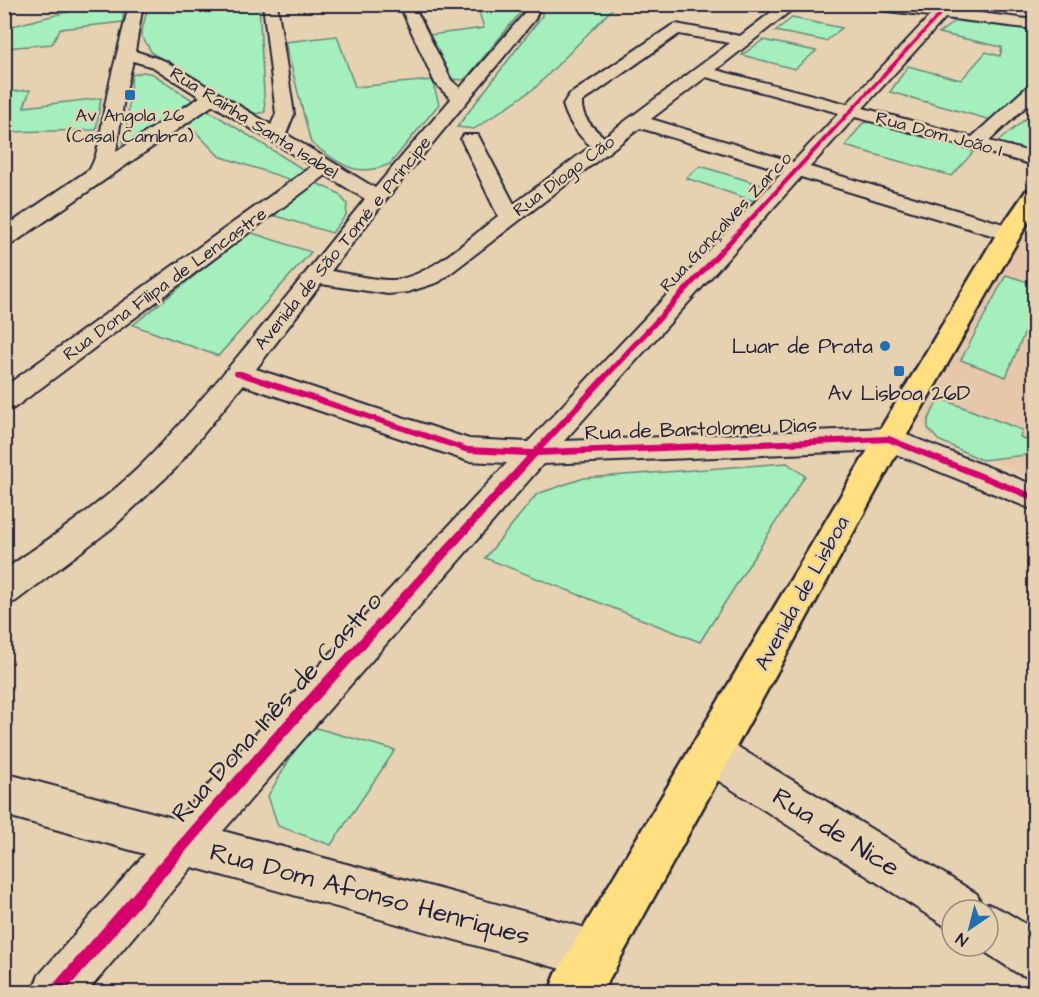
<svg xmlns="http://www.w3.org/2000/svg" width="1039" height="997" font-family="'Architects Daughter',sans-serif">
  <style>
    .built { fill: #e6c7aa }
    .green { fill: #a5efbd; stroke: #64887c; stroke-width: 1.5 }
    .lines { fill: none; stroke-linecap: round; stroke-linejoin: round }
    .minor-casing { stroke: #22223b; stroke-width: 4 }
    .major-casing { stroke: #22223b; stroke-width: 5 }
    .minor { fill: #e6d2b0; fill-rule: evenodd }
    .major { fill: #ffdf80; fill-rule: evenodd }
    .cycleway-casing { stroke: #e6d2b0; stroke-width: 4 }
    .cycleway { fill: #d6006c; fill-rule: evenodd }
    .poi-dot { fill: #1f6fb2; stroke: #e6d2b0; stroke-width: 2 }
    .labels { text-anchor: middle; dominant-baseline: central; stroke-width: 5; stroke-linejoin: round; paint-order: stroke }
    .far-poi-label { font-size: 18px; fill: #22223b; stroke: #e6d2b0 }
    .far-street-label { font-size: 18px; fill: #22223b; stroke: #e6d2b0 }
    .poi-label { font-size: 21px; fill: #22223b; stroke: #e6d2b0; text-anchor: end }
    .street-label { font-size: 21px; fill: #22223b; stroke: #e6d2b0 }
    .near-street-label { font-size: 26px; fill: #22223b; stroke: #e6d2b0 }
  </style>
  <rect width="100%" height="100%" fill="#e6d2b0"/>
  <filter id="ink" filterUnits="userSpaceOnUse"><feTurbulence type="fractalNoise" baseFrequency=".0167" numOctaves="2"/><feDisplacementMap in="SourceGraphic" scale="12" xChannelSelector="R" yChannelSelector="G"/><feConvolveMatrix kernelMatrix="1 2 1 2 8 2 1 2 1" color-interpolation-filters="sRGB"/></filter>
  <g filter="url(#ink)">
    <path class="built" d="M 1034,218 L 1034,478 L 930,435 L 921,421 L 1001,269 Z"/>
    <path class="green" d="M 48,4 L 123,5 L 123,22 L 60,29 L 52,44 L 5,48 L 5,28 L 67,12 L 44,6 Z
      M 148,5 L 259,5 L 265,112 L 255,114 L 152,53 L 141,35 Z
      M 542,5 L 616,5 L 535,88 L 474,129 L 457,127 L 542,16 Z
      M 525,7 L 468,76 L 463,80 L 452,79 L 429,35 L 484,28 L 479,12 Z
      M 792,18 L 842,28 L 826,41 L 775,31 Z
      M 959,18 L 1034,28 L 1034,80 L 991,120 L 890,92 L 908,66 L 961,80 L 986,52 L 1000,56 L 1002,47 L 939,33 Z
      M 337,36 L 355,87 L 432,80 L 439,104 L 390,164 C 354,179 340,163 311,143 L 285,42 Z
      M 763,40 L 816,51 L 795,69 L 742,55 Z
      M 143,72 L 153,74 L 197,103 L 121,151 L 127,123 L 132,75 Z
      M 30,90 L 24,107 L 101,98 L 96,130 L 5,132 L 5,92 Z
      M 206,109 L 306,171 L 291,180 L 219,156 L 187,123 Z
      M 1028,117 L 1034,119 L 1034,151 L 1032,154 L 996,143 Z
      M 872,122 L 974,151 L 952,176 L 845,146 L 863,123 Z
      M 700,166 L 765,186 L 754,201 L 686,178 Z
      M 314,182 L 338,193 L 347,204 L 346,215 L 332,233 L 269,214 Z
      M 249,232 L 311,252 L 218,356 L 133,325 Z
      M 1006,275 L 1034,284 L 1034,310 L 1006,377 L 961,360 Z
      M 939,398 L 1022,430 L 1020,437 L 1034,443 L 1034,454 L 982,460 L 938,440 L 928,428 L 928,421 Z
      M 787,463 L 805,476 L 700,642 L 485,558 L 537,494 L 584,478 Z
      M 309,726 L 395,750 L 331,845 L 278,826 L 268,796 Z"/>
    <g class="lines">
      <defs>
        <path id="minor" d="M 129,4 L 143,4 L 135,51 L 165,61 L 271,125 L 276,114 L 263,4 L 277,4 L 294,114 L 286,134 L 375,188 L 451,99 L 435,83 L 399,4 L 413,4 L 451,80 L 460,88 L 523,15 L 527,4 L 541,4 L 535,19 L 384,202 L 331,271 C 350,274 369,279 387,280 C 425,282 469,238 498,216 L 461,139 L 464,135 L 478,135 L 514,204 L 591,146 C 578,135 567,121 563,104 L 569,95 L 671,26 L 676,24 L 740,36 L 782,4 L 799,4 L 716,70 L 847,104 L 930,16 L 862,8 L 855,4 L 942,8 L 1034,20 L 1034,29 L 945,18 L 863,108 L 972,137 L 1028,86 L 1034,85 L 1034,99 L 989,141 L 1034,153 L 1034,165 L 855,117 L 810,167 L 1017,228 L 1020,233 L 1017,238 L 1009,240 L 1001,238 L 801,177 L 564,441 L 889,428 L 1034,485 L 1034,510 L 886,450 L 543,464 L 223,831 L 597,931 L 614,938 L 621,955 L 614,972 L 597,979 L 192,867 L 87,992 L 32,992 L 39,975 L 145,854 L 4,815 L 4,773 L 177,819 L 507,463 L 468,461 L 243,385 L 175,469 L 111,529 L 16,601 L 4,605 L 4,570 C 56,534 111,498 154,452 C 229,372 296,284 365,199 L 326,175 L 14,408 L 4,411 L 4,387 L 312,166 L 213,105 L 12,244 L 4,246 L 4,228 L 90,169 C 101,149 101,123 106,101 C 112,69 122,37 129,4 ZM 679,34 L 730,43 L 604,137 C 593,128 581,117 582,102 ZM 133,61 L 153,67 L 200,97 L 116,152 L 124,98 ZM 706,77 L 839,113 L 793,162 L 651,119 ZM 640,128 L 784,171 L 528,442 L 469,439 L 256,369 L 321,284 L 388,294 L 408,292 L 439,282 Z
          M 711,733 L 725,739 L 977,894 L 982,906 L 988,904 L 1004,911 L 1034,929 L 1034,979 L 1017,973 L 976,946 L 988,946 L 988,910 L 952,910 L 952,929 L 945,926 L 697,767 L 691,753 L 697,739 Z"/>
        <path id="major" d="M 1034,189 L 1034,212 L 904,440 L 602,992 L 549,992 L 556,974 L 997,233 L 1026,191 Z"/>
      </defs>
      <use href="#minor" class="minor-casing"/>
      <use href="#major" class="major-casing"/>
      <use href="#minor" class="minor"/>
      <use href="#major" class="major"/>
      <defs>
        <path id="cycleway" d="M 941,11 L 944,12 L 543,449 L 889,436 L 1034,494 L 1034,501 L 888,442 L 537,456 L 276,747 L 65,992 L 49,992 L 51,987 L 268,739 L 527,456 L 468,453 L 235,375 L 234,373 L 235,371 L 241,371 L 468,447 L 533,450 Z"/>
      </defs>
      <use href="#cycleway" class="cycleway-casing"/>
      <use href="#cycleway" class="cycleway"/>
    </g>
  </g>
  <g class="poi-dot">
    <rect x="124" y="89" width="12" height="12" rx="3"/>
    <circle cx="885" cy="346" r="6"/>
    <rect x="893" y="365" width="12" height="12" rx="3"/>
  </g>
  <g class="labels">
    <g class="far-poi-label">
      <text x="130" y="115">Av Angola 26<tspan x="130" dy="21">(Casal Cambra)</tspan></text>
    </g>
    <g class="far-street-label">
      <text transform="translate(254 123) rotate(32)">Rua Rainha Santa Isabel</text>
      <text transform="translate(939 134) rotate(15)">Rua Dom João I</text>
      <text transform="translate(564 176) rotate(-37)">Rua Diogo Cão</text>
      <text transform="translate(726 222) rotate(-47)">Rua Gonçalves Zarco</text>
      <text transform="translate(343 243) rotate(-51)">Avenida de São Tomé e Príncipe</text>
      <text transform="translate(165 284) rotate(-36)">Rua Dona Filipa de Lencastre</text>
    </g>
    <g class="poi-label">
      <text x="873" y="346">Luar de Prata</text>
      <text x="899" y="393" text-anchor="middle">Av Lisboa 26D</text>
    </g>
    <g class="street-label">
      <text transform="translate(701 429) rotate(-2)">Rua de Bartolomeu Dias</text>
      <text transform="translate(802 593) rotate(-61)">Avenida de Lisboa</text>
    </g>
    <g class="near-street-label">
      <text transform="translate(277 707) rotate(-48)">Rua Dona Inês de Castro</text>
      <text transform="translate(836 832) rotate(32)">Rua de Nice</text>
      <text transform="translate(370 894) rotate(15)">Rua Dom Afonso Henriques</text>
    </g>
  </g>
  <rect width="1039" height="997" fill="none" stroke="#e6d2b0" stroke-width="24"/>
  <rect x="12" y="12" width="1015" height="973" fill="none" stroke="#22223b" stroke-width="2" filter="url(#ink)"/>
  <g transform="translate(970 928) rotate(215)"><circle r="28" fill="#e6d2b0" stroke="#988c81" stroke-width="1.5"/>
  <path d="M0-4.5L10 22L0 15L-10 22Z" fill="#1f6fb2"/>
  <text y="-9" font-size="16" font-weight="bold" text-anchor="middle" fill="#22223b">N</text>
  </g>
</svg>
